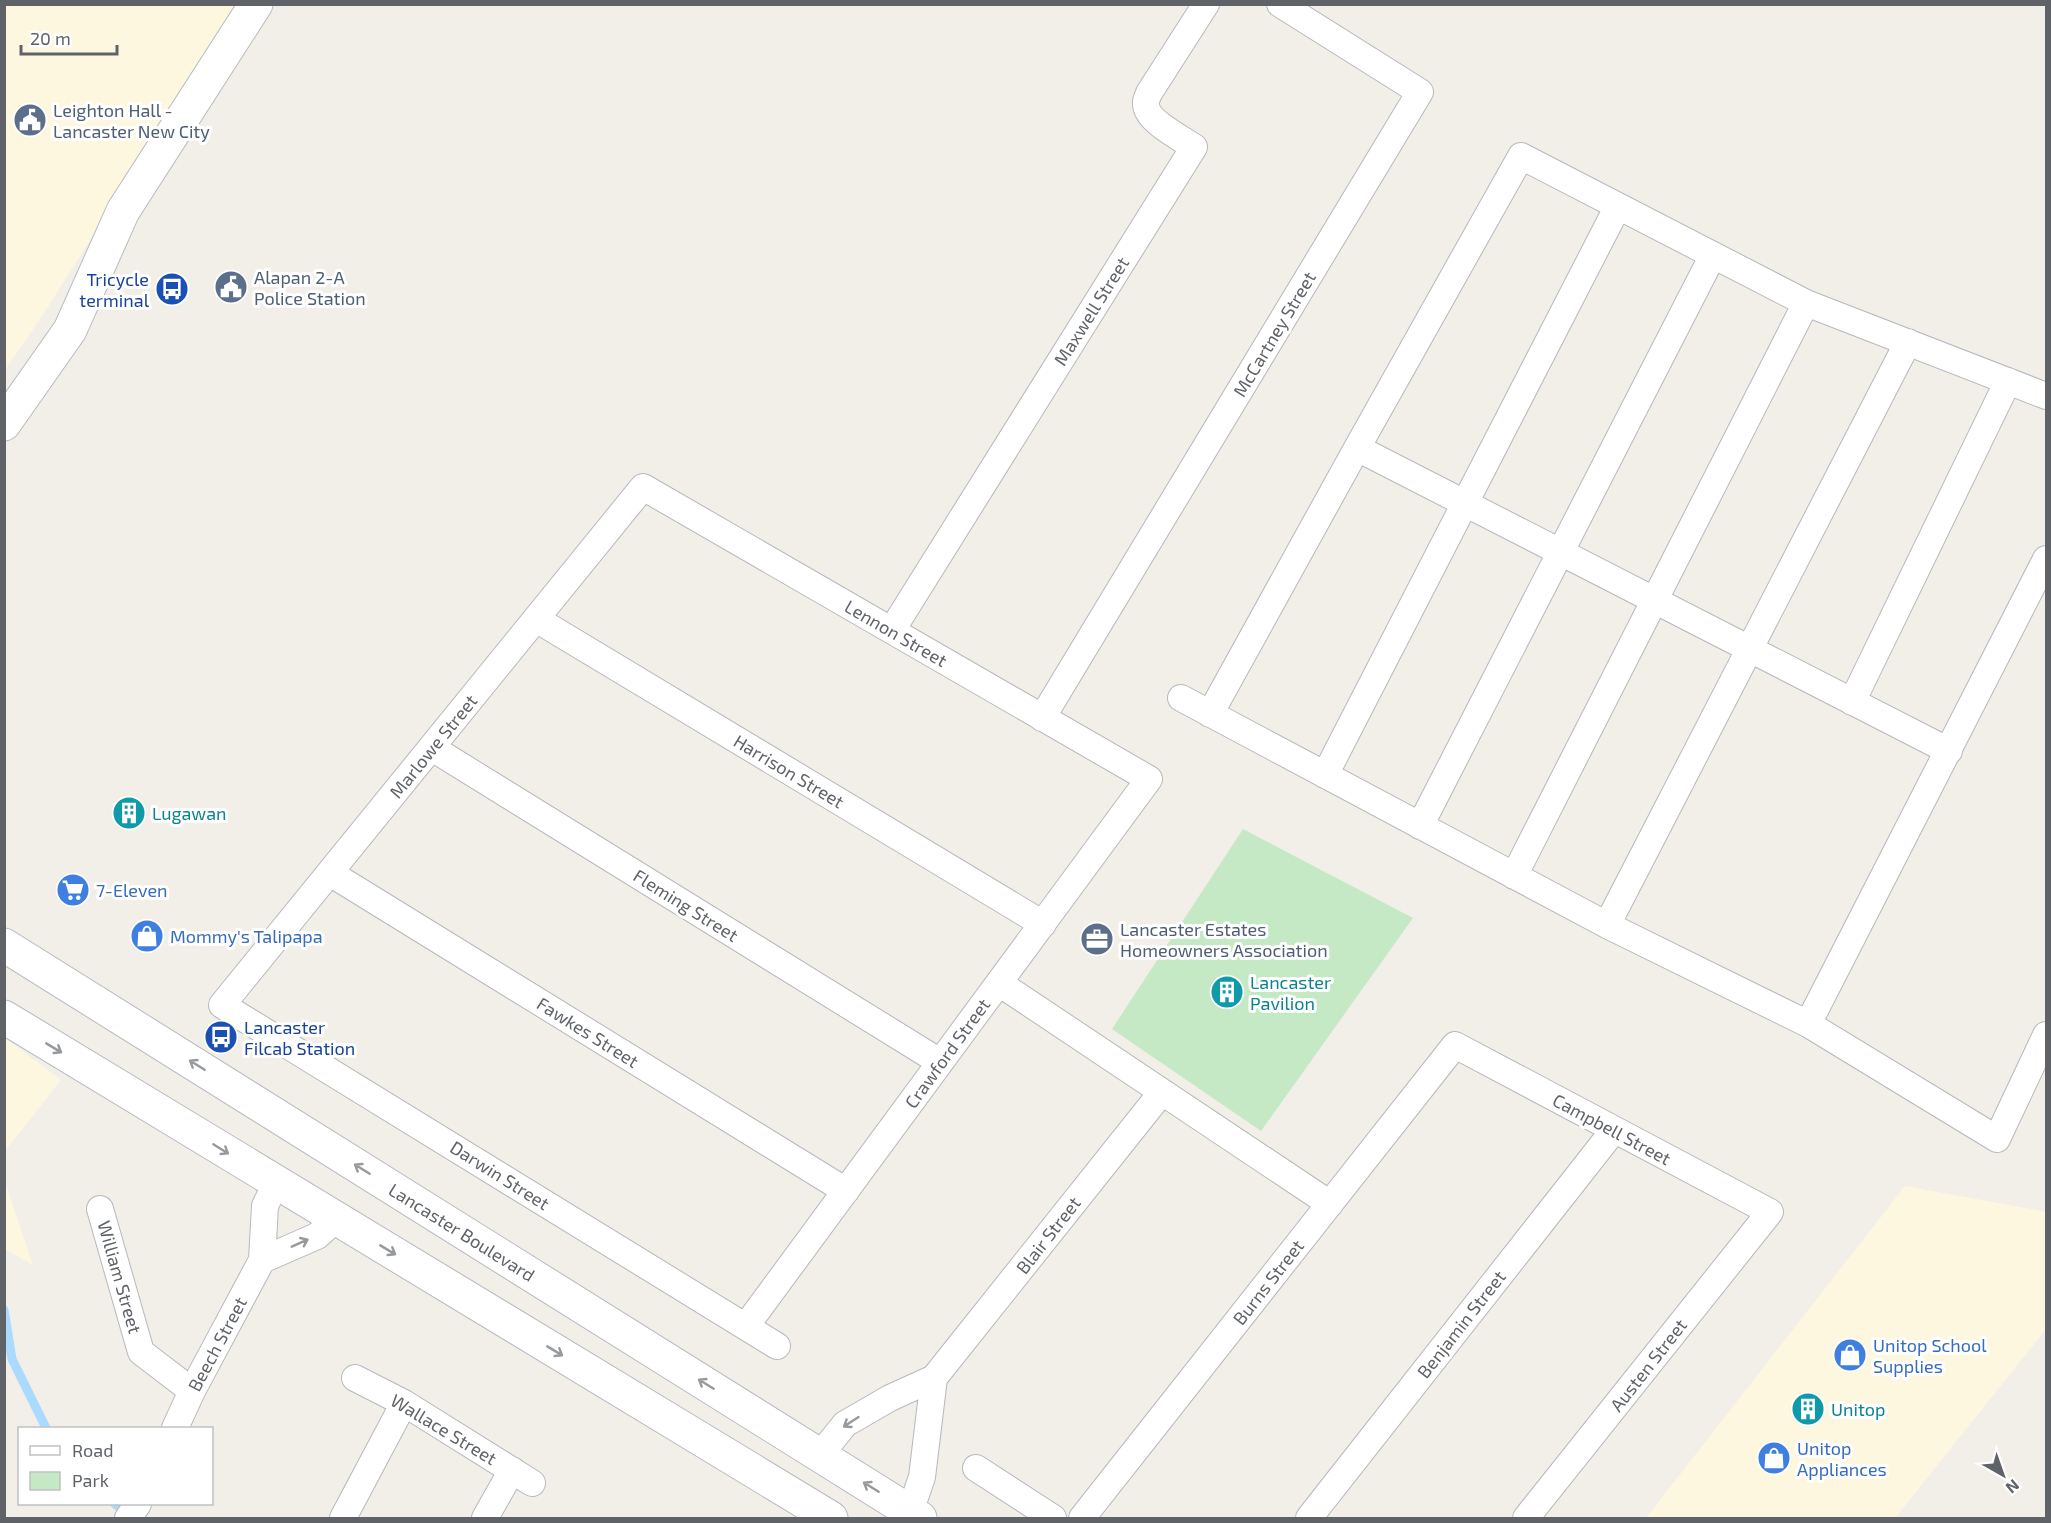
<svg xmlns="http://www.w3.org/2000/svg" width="2051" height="1523" font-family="'Exo 2',sans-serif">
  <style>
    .commercial { fill: #fef7e0 }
    .green { fill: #c5e8c5 }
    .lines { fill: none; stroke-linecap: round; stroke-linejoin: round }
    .stream { stroke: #aadaff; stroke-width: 9 }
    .street-casing { stroke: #b5b8bc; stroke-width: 28 }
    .secondary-casing { stroke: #b6babf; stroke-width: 35 }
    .street { stroke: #fff; stroke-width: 26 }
    .secondary { stroke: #fff; stroke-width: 33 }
    .oneway { stroke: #979a9d }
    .labels { text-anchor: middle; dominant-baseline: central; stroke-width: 6; stroke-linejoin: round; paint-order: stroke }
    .service-label { font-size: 18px; fill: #4e5e75; stroke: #fff; text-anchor: start }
    .transit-label { font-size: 18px; fill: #164399; stroke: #fff; text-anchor: end }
    .street-label { font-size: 18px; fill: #5f6368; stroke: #fff }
    .culture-label { font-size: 18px; fill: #0d838f; stroke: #fff; text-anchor: start }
    .shop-label { font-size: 18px; fill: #366cbe; stroke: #fff; text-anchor: start }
  </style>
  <rect width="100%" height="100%" fill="#f1efe8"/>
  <path class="commercial" d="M 5,5 L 239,5 L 44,313 L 5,370 Z
    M 5,1038 L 61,1080 L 5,1151 Z
    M 5,1182 L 33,1265 L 5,1249 Z
    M 1905,1186 L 2046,1212 L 2046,1329 L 1895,1518 L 1646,1518 Z"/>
  <path class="green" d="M 1243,829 L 1413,918 L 1261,1131 L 1112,1029 Z"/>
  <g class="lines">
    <path class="stream" d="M 4,1310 L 12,1359 L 46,1428
      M 115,1504 L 130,1515"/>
    <defs>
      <path id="street" d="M 1357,448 L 1949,751
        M 536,619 L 1043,924
        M 892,630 L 1194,147 C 1181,138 1144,120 1146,102 C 1146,99 1148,96 1149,93 L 1206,4
        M 1181,698 L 1607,925 L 1808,1024 L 2046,559
        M 1852,702 L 2008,381
        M 1210,714 L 1357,448 L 1521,156 L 1806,303 L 2046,396
        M 1042,718 L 1420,92 L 1280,4
        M 432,748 L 940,1062
        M 1325,775 L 1618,206
        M 1420,826 L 1713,255
        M 330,873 L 846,1191
        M 1514,876 L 1806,303
        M 1607,925 L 1908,342
        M 999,983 L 1330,1204
        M 1808,1024 L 1997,1139 L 2046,1035
        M 276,1183 L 265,1206 L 262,1260 L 317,1236 L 336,1219
        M 100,1209 L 141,1352 L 192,1391
        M 746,1326 L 1149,779 L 643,487 L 222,1005 L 777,1346
        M 355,1378 L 404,1403 L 532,1483
        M 175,1428 L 192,1391 L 262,1260
        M 820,1455 L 845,1424 L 890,1398 L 934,1378 L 1162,1092
        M 976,1468 L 1053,1518
        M 910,1512 L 922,1477 L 934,1378
        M 128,1518 L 138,1504
        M 343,1518 L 404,1403
        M 485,1518 L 512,1470
        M 1082,1518 L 1455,1045 L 1770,1212 L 1526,1518
        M 1309,1518 L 1614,1130"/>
      <path id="secondary" d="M 4,424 L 70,330 L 123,211 L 256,4
        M 4,945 L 920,1518
        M 4,1017 L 831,1518"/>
    </defs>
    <use href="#street" class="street-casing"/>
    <use href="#secondary" class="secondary-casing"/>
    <use href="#street" class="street"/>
    <use href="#secondary" class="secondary"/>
  </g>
  <defs><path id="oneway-shaft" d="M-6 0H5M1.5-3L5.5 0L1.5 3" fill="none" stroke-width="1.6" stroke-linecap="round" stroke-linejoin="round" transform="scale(1.5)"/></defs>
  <g class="oneway">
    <use href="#oneway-shaft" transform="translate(54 1048) rotate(31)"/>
    <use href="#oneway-shaft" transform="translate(197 1065) rotate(-148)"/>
    <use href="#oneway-shaft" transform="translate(221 1149) rotate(32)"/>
    <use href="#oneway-shaft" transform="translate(362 1169) rotate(-148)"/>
    <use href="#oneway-shaft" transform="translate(300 1243) rotate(-24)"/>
    <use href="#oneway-shaft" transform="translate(388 1250) rotate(31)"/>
    <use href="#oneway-shaft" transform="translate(555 1351) rotate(31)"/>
    <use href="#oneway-shaft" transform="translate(706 1384) rotate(-148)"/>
    <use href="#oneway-shaft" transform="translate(851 1422) rotate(147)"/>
    <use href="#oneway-shaft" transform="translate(871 1487) rotate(-148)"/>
  </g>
  <defs>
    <symbol id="civic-disc" viewBox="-11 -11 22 22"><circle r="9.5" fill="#5c6f8a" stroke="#fff"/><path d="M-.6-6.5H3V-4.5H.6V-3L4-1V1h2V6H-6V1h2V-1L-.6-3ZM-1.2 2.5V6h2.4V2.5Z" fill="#fff"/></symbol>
    <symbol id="bus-disc" viewBox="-11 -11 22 22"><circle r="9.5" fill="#1a4fb4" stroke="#fff"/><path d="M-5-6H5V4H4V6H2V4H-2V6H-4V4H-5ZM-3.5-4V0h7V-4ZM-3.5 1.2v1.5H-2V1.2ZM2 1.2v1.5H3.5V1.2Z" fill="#fff"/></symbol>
    <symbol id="building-disc" viewBox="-11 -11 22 22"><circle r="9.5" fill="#0f9aa8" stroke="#fff"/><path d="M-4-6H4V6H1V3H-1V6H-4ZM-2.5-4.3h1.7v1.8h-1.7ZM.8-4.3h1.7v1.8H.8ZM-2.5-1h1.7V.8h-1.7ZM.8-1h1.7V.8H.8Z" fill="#fff"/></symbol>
    <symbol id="supermarket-disc" viewBox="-11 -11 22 22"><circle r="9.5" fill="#3f7fe0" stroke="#fff"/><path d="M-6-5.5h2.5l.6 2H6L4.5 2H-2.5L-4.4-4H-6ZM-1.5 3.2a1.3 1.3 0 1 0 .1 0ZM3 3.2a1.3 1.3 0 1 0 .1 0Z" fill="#fff"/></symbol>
    <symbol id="shop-disc" viewBox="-11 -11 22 22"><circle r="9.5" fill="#3f7fe0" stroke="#fff"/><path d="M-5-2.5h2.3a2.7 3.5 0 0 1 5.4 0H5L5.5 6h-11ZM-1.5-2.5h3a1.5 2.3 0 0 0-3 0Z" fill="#fff"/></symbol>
    <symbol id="office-disc" viewBox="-11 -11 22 22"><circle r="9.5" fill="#5c6f8a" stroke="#fff"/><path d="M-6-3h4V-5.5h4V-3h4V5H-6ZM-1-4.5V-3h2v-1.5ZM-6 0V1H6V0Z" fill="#fff"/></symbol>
  </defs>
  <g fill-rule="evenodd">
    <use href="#civic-disc" x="11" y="101" width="38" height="38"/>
    <use href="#civic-disc" x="212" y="268" width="38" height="38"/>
    <use href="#bus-disc" x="153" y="270" width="38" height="38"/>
    <use href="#building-disc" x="110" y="794" width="38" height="38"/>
    <use href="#supermarket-disc" x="54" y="871" width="38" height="38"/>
    <use href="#shop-disc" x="128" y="917" width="38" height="38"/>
    <use href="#office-disc" x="1078" y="920" width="38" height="38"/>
    <use href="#building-disc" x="1208" y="973" width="38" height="38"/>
    <use href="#bus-disc" x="202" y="1018" width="38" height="38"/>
    <use href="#shop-disc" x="1831" y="1336" width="38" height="38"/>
    <use href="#building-disc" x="1789" y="1390" width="38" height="38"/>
    <use href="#shop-disc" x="1755" y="1439" width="38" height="38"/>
  </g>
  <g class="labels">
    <g class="service-label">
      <text x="53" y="110">Leighton Hall -<tspan x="53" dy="21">Lancaster New City</tspan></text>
      <text x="254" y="277">Alapan 2-A<tspan x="254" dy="21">Police Station</tspan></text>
      <text x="1120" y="929">Lancaster Estates<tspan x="1120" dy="21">Homeowners Association</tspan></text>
    </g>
    <g class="transit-label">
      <text x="149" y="279">Tricycle<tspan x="149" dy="21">terminal</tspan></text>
      <text x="244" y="1027" text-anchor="start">Lancaster<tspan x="244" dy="21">Filcab Station</tspan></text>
    </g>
    <g class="street-label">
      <text transform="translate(1091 311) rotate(-58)">Maxwell Street</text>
      <text transform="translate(1274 334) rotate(-59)">McCartney Street</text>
      <text transform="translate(896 633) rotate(30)">Lennon Street</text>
      <text transform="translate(433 746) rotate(-51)">Marlowe Street</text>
      <text transform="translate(789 771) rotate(31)">Harrison Street</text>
      <text transform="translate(686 905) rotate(32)">Fleming Street</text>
      <text transform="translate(588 1032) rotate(32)">Fawkes Street</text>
      <text transform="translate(947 1053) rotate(-54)">Crawford Street</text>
      <text transform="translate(1612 1129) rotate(28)">Campbell Street</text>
      <text transform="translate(500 1175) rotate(32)">Darwin Street</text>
      <text transform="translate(462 1232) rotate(32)">Lancaster Boulevard</text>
      <text transform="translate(1048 1235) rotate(-52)">Blair Street</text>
      <text transform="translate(120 1277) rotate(74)">William Street</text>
      <text transform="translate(1268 1282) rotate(-52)">Burns Street</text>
      <text transform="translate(1461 1324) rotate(-52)">Benjamin Street</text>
      <text transform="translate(217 1344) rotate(-62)">Beech Street</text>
      <text transform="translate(1648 1365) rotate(-52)">Austen Street</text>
      <text transform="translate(444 1429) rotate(31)">Wallace Street</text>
    </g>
    <g class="culture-label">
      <text x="152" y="813">Lugawan</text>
      <text x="1250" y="982">Lancaster<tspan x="1250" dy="21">Pavilion</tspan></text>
      <text x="1831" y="1409">Unitop</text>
    </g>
    <g class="shop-label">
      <text x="96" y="890">7-Eleven</text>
      <text x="170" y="936">Mommy's Talipapa</text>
      <text x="1873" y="1345">Unitop School<tspan x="1873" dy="21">Supplies</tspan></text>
      <text x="1797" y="1448">Unitop<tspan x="1797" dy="21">Appliances</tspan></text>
    </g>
  </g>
  <rect width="2051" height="1523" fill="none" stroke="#5f6368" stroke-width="12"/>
  <rect x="18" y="1427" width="195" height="78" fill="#ffffff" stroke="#bfc1c3" stroke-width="1.5"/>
  <rect x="30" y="1446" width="30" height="9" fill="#ffffff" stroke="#bfc1c3" stroke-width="1.5"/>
  <text x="72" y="1457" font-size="18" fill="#5f6368">Road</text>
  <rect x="30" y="1472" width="30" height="18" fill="#c5e8c5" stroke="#bfc1c3" stroke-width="1.5"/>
  <text x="72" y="1487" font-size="18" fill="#5f6368">Park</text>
  <g transform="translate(2003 1475) rotate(140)" stroke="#ffffff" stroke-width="4.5" paint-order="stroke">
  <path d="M0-4.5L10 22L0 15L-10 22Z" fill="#5f6368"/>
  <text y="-9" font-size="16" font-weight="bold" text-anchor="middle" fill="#5f6368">N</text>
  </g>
  <path d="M21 45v9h96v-9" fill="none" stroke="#5f6368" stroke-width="3"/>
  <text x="30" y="45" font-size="18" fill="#5f6368" stroke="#ffffff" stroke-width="4.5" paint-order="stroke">20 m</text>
</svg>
